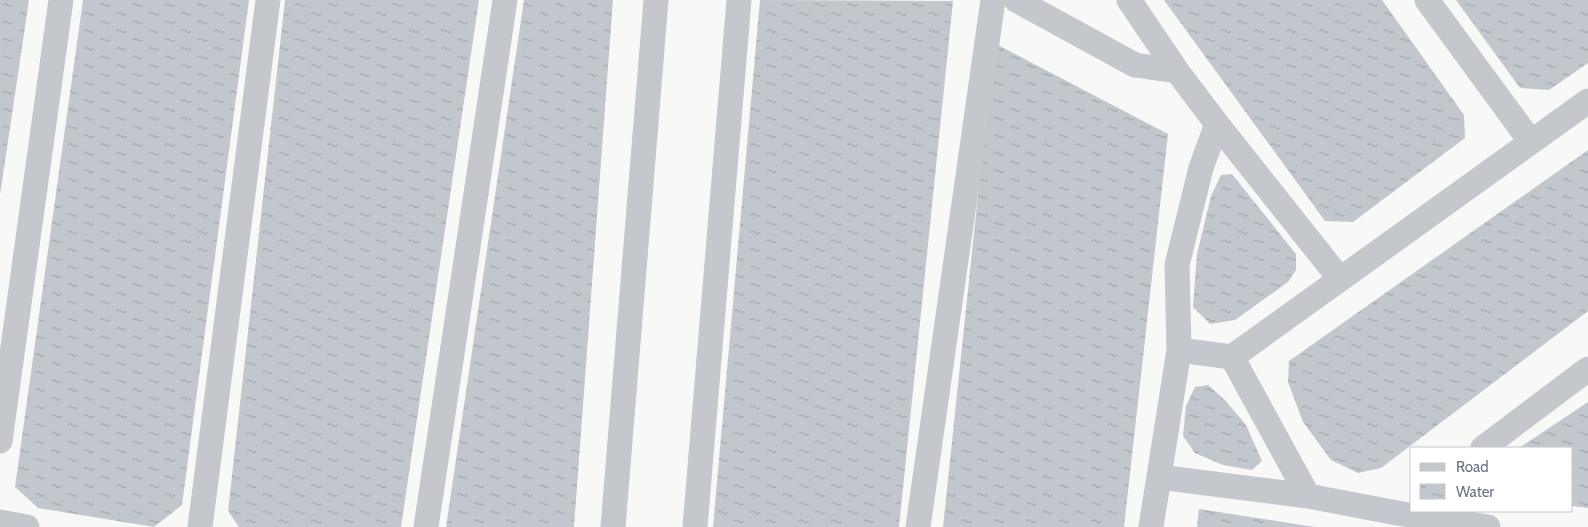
<svg xmlns="http://www.w3.org/2000/svg" width="1588" height="527" font-family="Cabin,sans-serif">
  <style>
    .water { fill: url(#water-ripples) }
    .lines { fill: none; stroke-linecap: round; stroke-linejoin: round }
    .minor { stroke: #c4c7cb; stroke-width: 25 }
  </style>
  <defs>
    <pattern id="water-ripples" width="26" height="14" patternUnits="userSpaceOnUse" patternTransform="scale(1.25)"><rect width="26" height="14" fill="#c1c7cd"/><path d="M2 4q2-2 4 0t4 0M15 11q2-2 4 0t4 0" fill="none" stroke="#a1a6ac"/></pattern>
  </defs>
  <rect width="100%" height="100%" fill="#f8f9f6"/>
  <path class="water" d="M 0,0 L 29,0 L 0,195 Z
    M 83,0 L 249,0 L 182,505 L 154,527 L 38,508 L 15,487 Z
    M 285,0 L 479,0 L 401,527 L 239,527 L 228,511 Z
    M 524,0 L 613,0 L 574,527 L 446,527 Z
    M 760,0 L 953,1 L 899,527 L 713,527 Z
    M 1164,0 L 1382,0 L 1464,115 L 1465,138 L 1353,222 L 1325,221 Z
    M 1456,0 L 1588,0 L 1588,63 L 1549,90 L 1520,88 Z
    M 994,43 L 1168,134 L 1124,527 L 943,527 Z
    M 1588,150 L 1588,311 L 1381,468 L 1358,473 L 1331,460 L 1303,422 L 1288,382 L 1289,361 Z
    M 1232,174 L 1296,254 L 1296,270 L 1288,282 L 1235,320 L 1210,324 L 1193,307 L 1197,254 L 1211,196 L 1221,175 Z
    M 1208,385 L 1225,400 L 1246,425 L 1262,461 L 1252,470 L 1223,465 L 1195,453 L 1183,436 L 1186,406 L 1195,387 Z
    M 1588,402 L 1588,508 L 1572,506 L 1572,448 L 1519,448 Z
    M 1199,509 L 1315,527 L 1197,527 Z"/>
  <g class="lines">
    <path class="minor" d="M 1016,0 L 1135,65 L 1177,71 L 1217,124 L 1201,168 L 1177,265 L 1179,350 L 1151,527
      M 1129,0 L 1177,71
      M 1427,0 L 1531,142
      M 1217,124 L 1340,279
      M 1179,350 L 1232,357 L 1308,496
      M 1232,357 L 1588,101
      M 0,441 L 61,0
      M 1483,448 L 1588,369
      M 1159,477 L 1308,496 L 1397,513 L 1488,527
      M 0,522 L 27,527
      M 200,527 L 268,0
      M 426,527 L 505,0
      M 613,527 L 656,0
      M 695,527 L 739,0
      M 918,527 L 993,0"/>
  </g>
  <rect x="1410" y="447" width="162" height="65" fill="#ffffff" stroke="#c3c7cf"/>
  <rect x="1420" y="463" width="25" height="8" fill="#c4c7cb" stroke="#c3c7cf"/>
  <text x="1456" y="472" font-size="15" fill="#697386">Road</text>
  <rect x="1420" y="484" width="25" height="15" fill="url(#water-ripples)" stroke="#c3c7cf"/>
  <text x="1456" y="497" font-size="15" fill="#697386">Water</text>
</svg>
